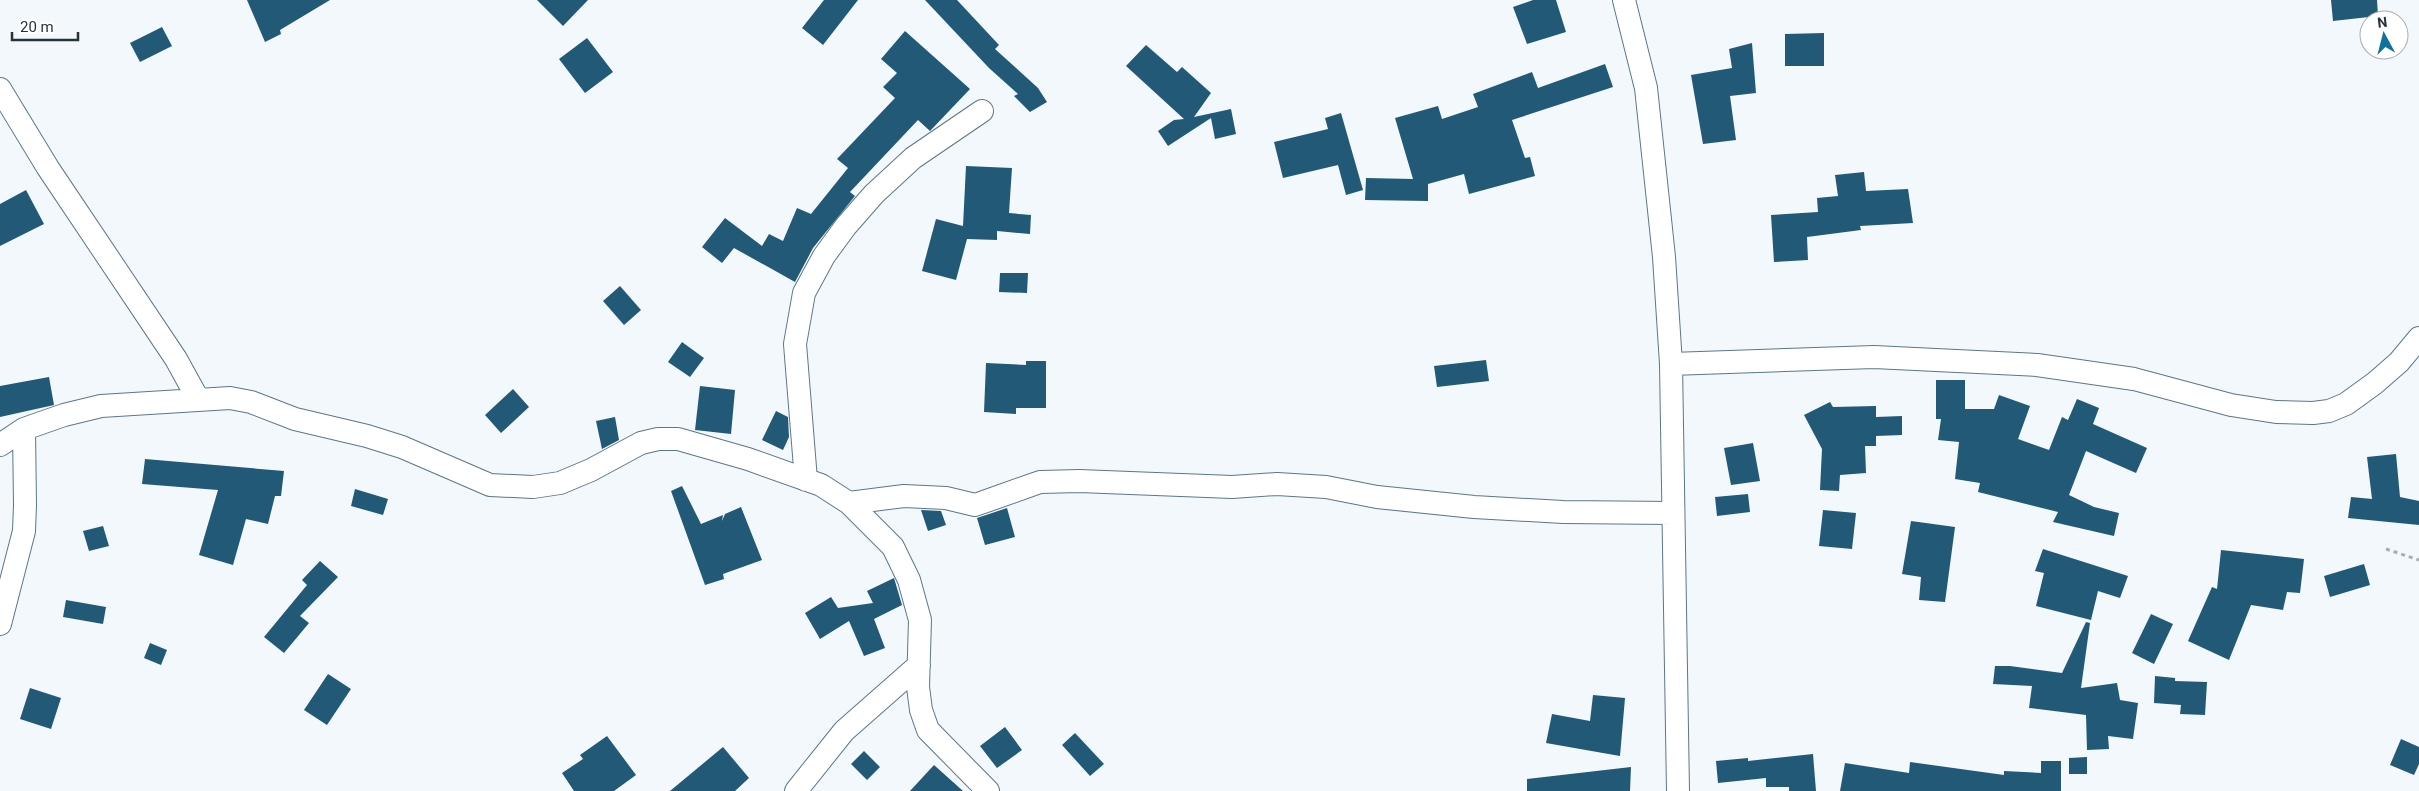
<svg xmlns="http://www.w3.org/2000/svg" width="2419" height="791" font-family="Roboto,sans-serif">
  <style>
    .building { fill: #215977 }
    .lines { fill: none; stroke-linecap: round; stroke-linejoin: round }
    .minor-casing { stroke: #5b7788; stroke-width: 24 }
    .path { stroke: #a6aeb3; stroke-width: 3; stroke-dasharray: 4 4; stroke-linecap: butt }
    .minor { stroke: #fff; stroke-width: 22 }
  </style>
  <rect width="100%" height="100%" fill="#f2f8fc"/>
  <path class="building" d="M 247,0 L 330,0 L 280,30 L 281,34 L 265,42 Z
    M 537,0 L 588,0 L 563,26 Z
    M 824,0 L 858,0 L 823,45 L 802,28 Z
    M 925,0 L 957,0 L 999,45 L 995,49 L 1038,88 L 1047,102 L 1030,112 L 1014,96 L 1018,94 L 989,68 Z
    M 1533,0 L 1556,0 L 1566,32 L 1527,44 L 1513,7 Z
    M 2331,0 L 2377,0 L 2378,16 L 2333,21 Z
    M 162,27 L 172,46 L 140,62 L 130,43 Z
    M 905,31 L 970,89 L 930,131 L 918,120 L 850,192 L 855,196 L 813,248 L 795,282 L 734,248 L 722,263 L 702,247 L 725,218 L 762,246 L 769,234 L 783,241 L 797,208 L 811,214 L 848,168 L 837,159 L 895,98 L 883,87 L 897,73 L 881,59 Z
    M 1824,33 L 1824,66 L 1785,66 L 1785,34 Z
    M 587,38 L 613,72 L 585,93 L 559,59 Z
    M 1752,43 L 1756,93 L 1730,96 L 1736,140 L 1703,144 L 1691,75 L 1732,68 L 1729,49 Z
    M 1146,45 L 1177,72 L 1182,67 L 1211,93 L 1194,117 L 1231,109 L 1236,134 L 1215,139 L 1211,118 L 1168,146 L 1158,131 L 1174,120 L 1184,119 L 1126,66 Z
    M 1605,64 L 1613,87 L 1512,120 L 1525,158 L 1530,157 L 1535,176 L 1469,194 L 1464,174 L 1428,184 L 1428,201 L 1365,200 L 1366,178 L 1413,179 L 1395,118 L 1438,106 L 1442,119 L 1478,107 L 1473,94 L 1532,72 L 1538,88 Z
    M 1341,113 L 1363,190 L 1346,195 L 1338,165 L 1283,178 L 1274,142 L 1328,129 L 1325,118 Z
    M 966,166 L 1012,168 L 1009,213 L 1031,215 L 1030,234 L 997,231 L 997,240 L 967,239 L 956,280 L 922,271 L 936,219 L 963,226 Z
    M 1864,172 L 1866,191 L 1908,189 L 1913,223 L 1860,226 L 1861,230 L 1807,237 L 1808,260 L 1774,262 L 1771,215 L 1818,212 L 1817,198 L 1838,196 L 1835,175 Z
    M 26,190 L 44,224 L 0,246 L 0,204 Z
    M 1000,273 L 1028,273 L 1027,293 L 999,292 Z
    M 620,286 L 641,310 L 624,325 L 603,301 Z
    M 682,342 L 704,358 L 690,377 L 668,362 Z
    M 1486,360 L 1489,381 L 1437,387 L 1434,366 Z
    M 1026,361 L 1046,361 L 1046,408 L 1016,408 L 1016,414 L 984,412 L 986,363 L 1026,365 Z
    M 49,377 L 54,405 L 0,417 L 0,386 Z
    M 1936,380 L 1965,380 L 1965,409 L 1994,409 L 1999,395 L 2030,406 L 2018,439 L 2049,450 L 2062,417 L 2068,420 L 2077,399 L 2099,408 L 2093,424 L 2147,448 L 2136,473 L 2086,451 L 2069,495 L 2094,507 L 2119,513 L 2114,536 L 2053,522 L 2058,512 L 1978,492 L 1980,483 L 1955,479 L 1959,442 L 1938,440 L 1941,419 L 1936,419 Z
    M 700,386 L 735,390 L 731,434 L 695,430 Z
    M 513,389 L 529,407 L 501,433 L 485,415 Z
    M 1830,402 L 1833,407 L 1876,406 L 1876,417 L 1902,416 L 1902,435 L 1876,436 L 1876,446 L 1865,446 L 1866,473 L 1840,475 L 1839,491 L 1820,490 L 1822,449 L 1804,415 Z
    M 776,411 L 788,417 L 789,437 L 783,450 L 762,440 Z
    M 615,417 L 619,440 L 602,449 L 596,421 Z
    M 1753,443 L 1760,481 L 1731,485 L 1724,448 Z
    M 2396,454 L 2400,497 L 2419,501 L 2419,525 L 2348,518 L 2351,497 L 2372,499 L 2367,457 Z
    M 145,459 L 284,471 L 281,496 L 275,496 L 268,524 L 246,519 L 233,565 L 199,555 L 218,490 L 142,484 Z
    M 682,486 L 701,524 L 723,515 L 722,521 L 725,514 L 741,507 L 762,560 L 723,574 L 724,579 L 705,585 L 671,491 Z
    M 355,489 L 388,499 L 383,515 L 351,506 Z
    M 1748,494 L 1750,512 L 1717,516 L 1715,497 Z
    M 1007,508 L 1015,537 L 985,545 L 977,518 Z
    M 921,510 L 941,511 L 946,525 L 928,531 Z
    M 1823,510 L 1856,513 L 1852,549 L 1819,546 Z
    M 1911,521 L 1955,527 L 1945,602 L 1919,600 L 1921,577 L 1902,574 Z
    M 103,526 L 109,546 L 89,551 L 83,531 Z
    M 2043,549 L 2128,576 L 2120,598 L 2098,591 L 2091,620 L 2036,606 L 2044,573 L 2035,571 Z
    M 2221,550 L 2304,559 L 2300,593 L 2287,592 L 2283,610 L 2251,605 L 2229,660 L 2188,641 L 2212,587 L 2217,589 Z
    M 320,561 L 338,577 L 300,616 L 309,623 L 284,653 L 264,637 L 307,585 L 302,580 Z
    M 2364,564 L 2370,585 L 2330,597 L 2324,576 Z
    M 894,578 L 902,605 L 874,619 L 885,648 L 864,656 L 849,621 L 820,639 L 805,613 L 831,597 L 838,608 L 873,603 L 867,591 Z
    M 66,600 L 106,607 L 103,624 L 63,617 Z
    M 2151,614 L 2173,624 L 2154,664 L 2132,653 Z
    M 2086,622 L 2090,623 L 2081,688 L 2117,683 L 2120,700 L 2138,703 L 2133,739 L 2108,736 L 2109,749 L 2087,750 L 2086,715 L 2029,708 L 2032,686 L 1993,684 L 1995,666 L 2010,666 L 2062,673 Z
    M 150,643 L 167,650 L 161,665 L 144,658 Z
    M 328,674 L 351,689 L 327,725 L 304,710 Z
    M 2155,676 L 2175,678 L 2175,681 L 2207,682 L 2205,715 L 2180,714 L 2181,705 L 2154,703 Z
    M 30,688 L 61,698 L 51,729 L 20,719 Z
    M 1593,695 L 1625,698 L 1620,756 L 1546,743 L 1552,714 L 1590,721 Z
    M 1005,727 L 1022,750 L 997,768 L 980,746 Z
    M 1075,733 L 1104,764 L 1090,776 L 1062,745 Z
    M 607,736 L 636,775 L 614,791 L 574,791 L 562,773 L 583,759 L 580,755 Z
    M 2401,739 L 2419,747 L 2419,764 L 2414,775 L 2390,765 Z
    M 723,747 L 749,778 L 735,791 L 670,791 Z
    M 864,751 L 880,767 L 867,780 L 851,764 Z
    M 1813,754 L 1816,791 L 1789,791 L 1789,787 L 1766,787 L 1766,778 L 1718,783 L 1716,761 L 1748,758 L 1748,761 Z
    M 2087,757 L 2087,774 L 2069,774 L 2069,758 Z
    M 2041,761 L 2061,761 L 2061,791 L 1840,791 L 1845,763 L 1909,773 L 1910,762 L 2004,775 L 2004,771 L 2041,773 Z
    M 934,765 L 963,791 L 910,791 Z
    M 1631,767 L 1630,791 L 1527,791 L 1527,779 Z"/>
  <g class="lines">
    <defs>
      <path id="minor" d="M 1624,0 L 1646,88 L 1664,257 L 1671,364 L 1678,791
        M 0,89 L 48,168 L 176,359 L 198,399
        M 1671,364 L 1874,357 L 2037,365 L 2134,379 L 2231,405 L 2276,412 L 2313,413 L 2329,411 L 2346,404 L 2375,383 L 2399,362 L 2419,338
        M 0,445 L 24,429 L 64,415 L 101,406 L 230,398 L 251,402 L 295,419 L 367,436 L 402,447 L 490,485 L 533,487 L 560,483 L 591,470 L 641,443 L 658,439 L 678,439 L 748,459 L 821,485 L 849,503 L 893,547 L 909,580 L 920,620 L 918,687 L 921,710 L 928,730 L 988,791
        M 806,480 L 795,344 L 804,293 L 824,256 L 846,226 L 874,194 L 913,158 L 982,111
        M 849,503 L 904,496 L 946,498 L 975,505 L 1040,482 L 1079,481 L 1232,487 L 1277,484 L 1326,487 L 1377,497 L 1474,507 L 1563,512 L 1673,513
        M 0,624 L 24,531 L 25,505 L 24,429
        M 796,791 L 844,731 L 919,665"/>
    </defs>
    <use href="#minor" class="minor-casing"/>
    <path class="path" d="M 2386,549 L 2419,560"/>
    <use href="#minor" class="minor"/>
  </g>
  <g transform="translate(2384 35) rotate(353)"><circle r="24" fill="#ffffff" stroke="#a8adb0"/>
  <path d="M0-4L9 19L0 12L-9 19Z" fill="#0e73a0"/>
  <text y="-8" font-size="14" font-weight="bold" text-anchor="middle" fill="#263239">N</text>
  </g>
  <path d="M12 32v8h66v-8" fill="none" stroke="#263239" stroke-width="2.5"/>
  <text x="20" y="32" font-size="15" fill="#263239" stroke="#ffffff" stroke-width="4" paint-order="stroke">20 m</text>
</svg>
